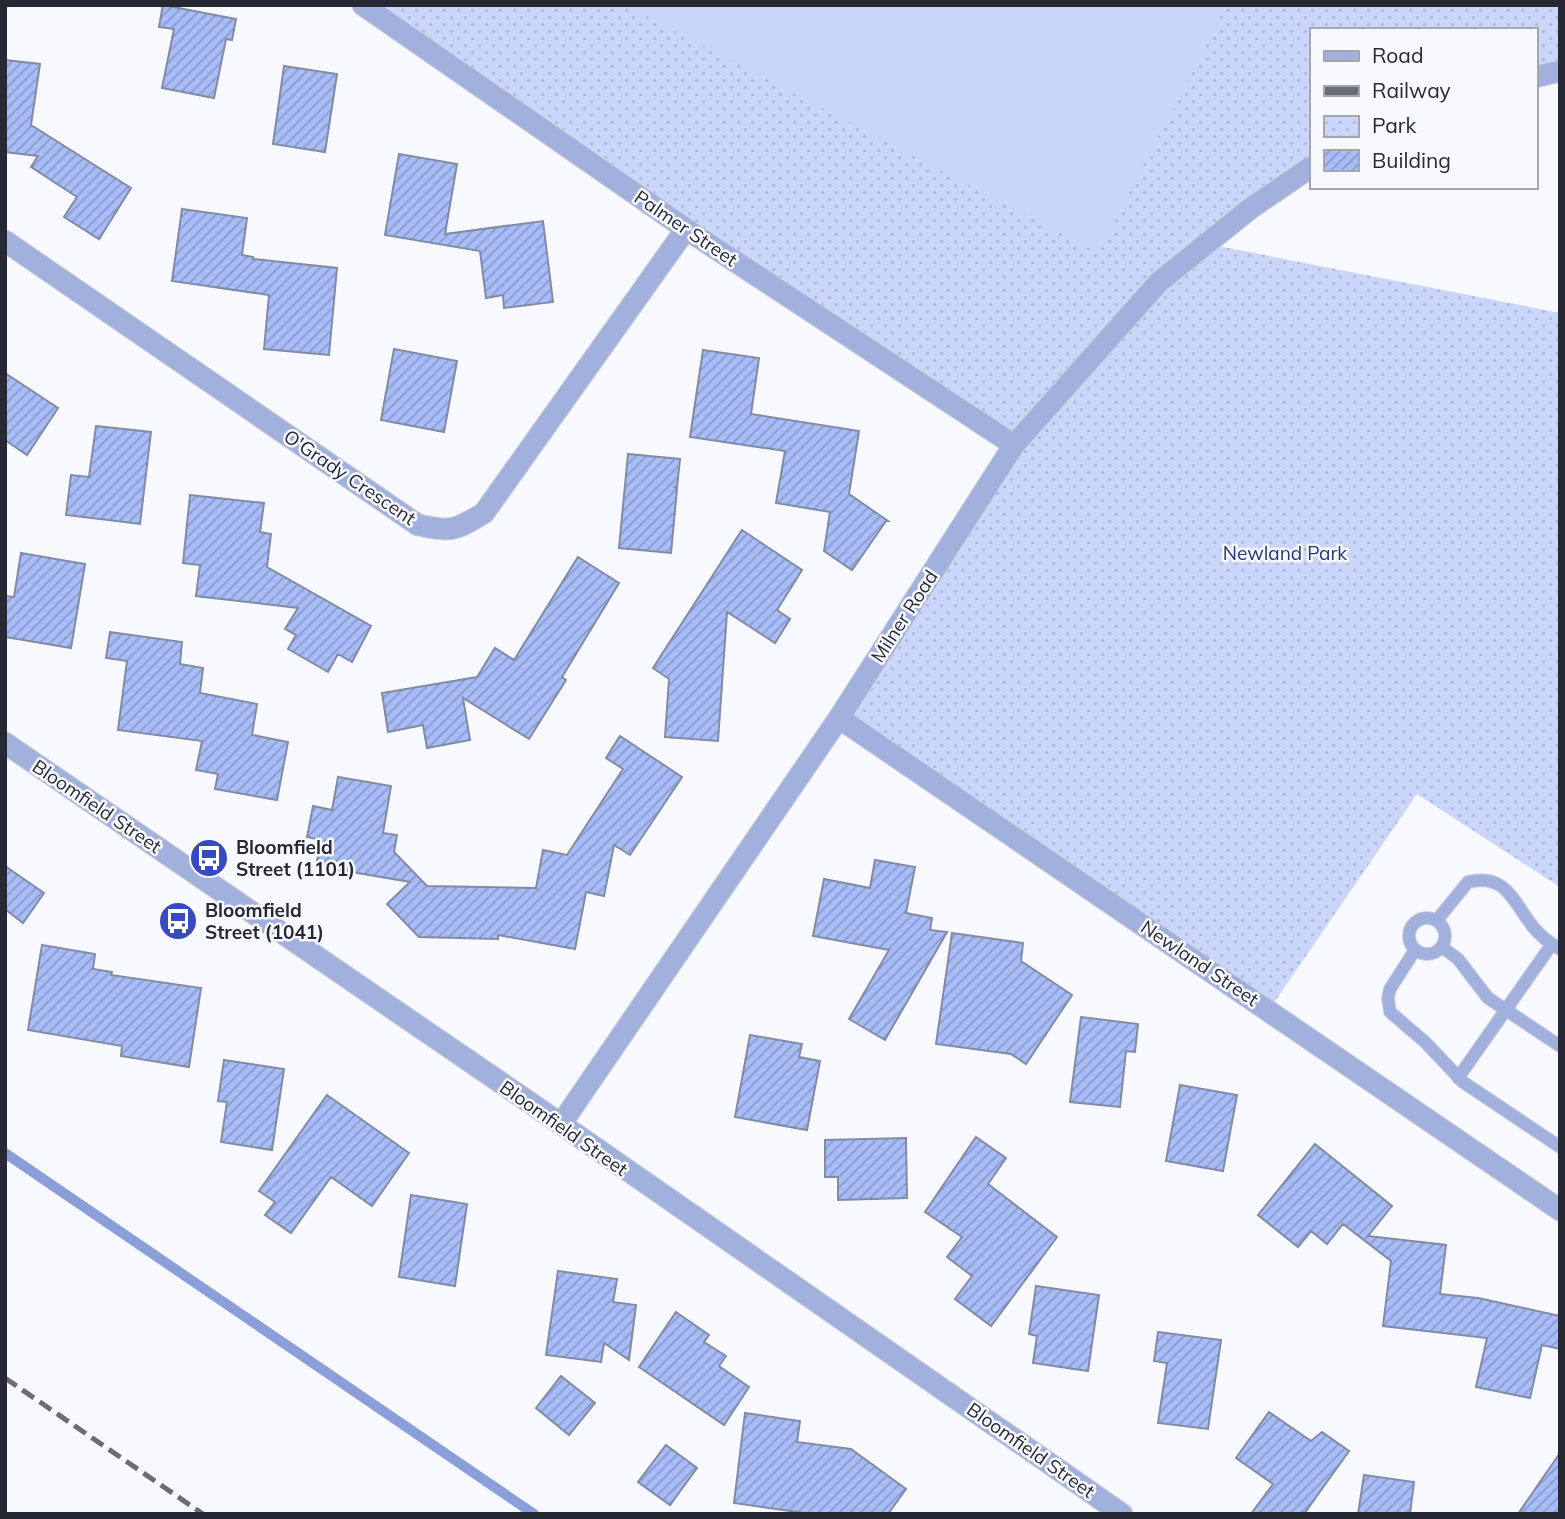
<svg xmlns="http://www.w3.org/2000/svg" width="1565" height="1519" font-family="Mulish,sans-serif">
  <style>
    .park { fill: url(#park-dots) }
    .pitch { fill: #cad6f9 }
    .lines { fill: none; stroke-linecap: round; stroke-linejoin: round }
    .stream { stroke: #8b9ed9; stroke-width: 10 }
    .building { fill: url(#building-hatch); stroke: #828ba4; stroke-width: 2 }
    .service-casing { stroke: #d1d4d9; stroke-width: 14 }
    .minor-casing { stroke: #d1d4d9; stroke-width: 23 }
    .service { stroke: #a1b0dd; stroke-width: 12 }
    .minor { stroke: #a1b0dd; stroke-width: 21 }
    .rail { stroke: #6b6d76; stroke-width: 5; stroke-dasharray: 14 7; stroke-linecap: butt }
    .labels { text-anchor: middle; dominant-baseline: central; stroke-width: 5; stroke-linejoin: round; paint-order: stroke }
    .street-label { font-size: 19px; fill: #262933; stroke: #f7f9fe }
    .park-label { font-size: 19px; fill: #263479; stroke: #f7f9fe }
    .poi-label { font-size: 19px; font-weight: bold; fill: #262933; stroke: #f7f9fe; text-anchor: start }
  </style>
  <defs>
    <pattern id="park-dots" width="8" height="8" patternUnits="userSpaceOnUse" patternTransform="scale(1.75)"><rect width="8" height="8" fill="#cad6f9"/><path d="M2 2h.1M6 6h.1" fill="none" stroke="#adb8d6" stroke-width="1.8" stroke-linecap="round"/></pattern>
    <pattern id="building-hatch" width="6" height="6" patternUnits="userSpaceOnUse" patternTransform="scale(1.75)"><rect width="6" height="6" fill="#a8bcf8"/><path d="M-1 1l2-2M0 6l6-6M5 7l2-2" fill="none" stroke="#8999c9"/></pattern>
  </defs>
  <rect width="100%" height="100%" fill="#f7f9fe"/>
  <path class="park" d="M 363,5 L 1560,5 L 1560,71 L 1535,77 L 1535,30 L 1311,30 L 1311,167 L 1208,244 L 1560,313 L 1560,887 L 1417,794 L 1269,1010 L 839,718 L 1013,445 Z"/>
  <path class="pitch" d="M 626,5 L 1227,5 L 1098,253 Z"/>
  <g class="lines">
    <path class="stream" d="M 5,1153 L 534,1514"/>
  </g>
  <path class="building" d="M 163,5 L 236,19 L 232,40 L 226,39 L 214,98 L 162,88 L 174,29 L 159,27 Z
    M 5,60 L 40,64 L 31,125 L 131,188 L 99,239 L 64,217 L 77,197 L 31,167 L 38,156 L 5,152 Z
    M 284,66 L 337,74 L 325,152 L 273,144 Z
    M 399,154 L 457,164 L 445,234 L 543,221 L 553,302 L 504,308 L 503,295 L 486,298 L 480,251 L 385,235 Z
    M 182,209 L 247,218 L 242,255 L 253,257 L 253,259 L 337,268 L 329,355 L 264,349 L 269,295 L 172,281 Z
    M 394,349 L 457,361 L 444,432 L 381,420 Z
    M 703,350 L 759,358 L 751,414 L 859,431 L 849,494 L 888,521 L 886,521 L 852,570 L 824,551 L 830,512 L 776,503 L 785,451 L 690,437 Z
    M 5,373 L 58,408 L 27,455 L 5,440 Z
    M 96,426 L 151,432 L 140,524 L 66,515 L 71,475 L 89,477 Z
    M 628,454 L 680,459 L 677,487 L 675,487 L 677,489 L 671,553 L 619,548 Z
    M 190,495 L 264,503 L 260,532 L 271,534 L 267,567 L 371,626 L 352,662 L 338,654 L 328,672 L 288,649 L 296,635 L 285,629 L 298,608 L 196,596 L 200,565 L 183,563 Z
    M 742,530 L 802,570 L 777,610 L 790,619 L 775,643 L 727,612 L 718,741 L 665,737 L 669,679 L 653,668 Z
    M 21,553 L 85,564 L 71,648 L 5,637 L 5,596 L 14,597 Z
    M 578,557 L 619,583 L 562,677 L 566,680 L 529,739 L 463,698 L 470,740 L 427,748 L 423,725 L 388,732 L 382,693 L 477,677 L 495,648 L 514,660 Z
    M 110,632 L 182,642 L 180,664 L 203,668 L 200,693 L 257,704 L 252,735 L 288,742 L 277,800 L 215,789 L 218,774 L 196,770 L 202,741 L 118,730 L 127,661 L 106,658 Z
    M 620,736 L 682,777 L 630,855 L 614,845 L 604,896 L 586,892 L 575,949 L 498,935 L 498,939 L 419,937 L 387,904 L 410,882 L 316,866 L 321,840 L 307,837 L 313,806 L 332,810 L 338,777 L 391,786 L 383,833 L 397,835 L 394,852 L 427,886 L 536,888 L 543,850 L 567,855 L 623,769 L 606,758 Z
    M 875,860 L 915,867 L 906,913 L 932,918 L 930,930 L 947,932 L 885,1040 L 849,1019 L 889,950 L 813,936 L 824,879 L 870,888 Z
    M 5,866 L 44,893 L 23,923 L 5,909 Z
    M 952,933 L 1023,943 L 1021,961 L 1072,995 L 1026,1064 L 1011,1054 L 936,1044 Z
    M 42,945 L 95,954 L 93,969 L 112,972 L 111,975 L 201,988 L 189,1067 L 121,1056 L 122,1046 L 28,1030 Z
    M 1081,1017 L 1138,1024 L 1135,1052 L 1126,1051 L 1120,1107 L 1070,1102 Z
    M 750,1035 L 802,1044 L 799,1057 L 820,1061 L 807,1130 L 735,1117 Z
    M 224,1060 L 284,1069 L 272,1150 L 221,1142 L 227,1102 L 218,1101 Z
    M 1180,1085 L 1237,1095 L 1223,1171 L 1166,1161 Z
    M 327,1095 L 409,1153 L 372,1206 L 331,1177 L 291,1233 L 265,1215 L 275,1202 L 259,1191 Z
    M 976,1137 L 1006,1158 L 988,1184 L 1057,1237 L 991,1326 L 955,1299 L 972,1276 L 947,1257 L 962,1237 L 925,1212 Z
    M 906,1138 L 907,1198 L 838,1200 L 838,1177 L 825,1177 L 825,1140 Z
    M 1315,1144 L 1392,1206 L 1368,1236 L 1446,1245 L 1440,1294 L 1478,1298 L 1560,1316 L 1560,1349 L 1542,1345 L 1530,1398 L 1476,1387 L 1487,1338 L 1383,1326 L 1391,1261 L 1343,1224 L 1327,1244 L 1311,1231 L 1298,1247 L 1258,1215 Z
    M 411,1195 L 467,1204 L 455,1286 L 399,1277 Z
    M 558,1271 L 617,1279 L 613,1302 L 636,1305 L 629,1360 L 604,1343 L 601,1362 L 546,1355 Z
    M 1036,1286 L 1099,1295 L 1088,1371 L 1033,1363 L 1037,1336 L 1029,1334 Z
    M 676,1312 L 709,1335 L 704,1342 L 726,1356 L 719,1366 L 749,1387 L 724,1425 L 639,1367 Z
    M 1158,1332 L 1221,1340 L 1208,1429 L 1158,1423 L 1167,1363 L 1154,1361 Z
    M 561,1376 L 595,1403 L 569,1435 L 536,1408 Z
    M 1269,1412 L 1311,1441 L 1322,1432 L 1349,1451 L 1304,1514 L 1251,1514 L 1273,1484 L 1236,1458 Z
    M 745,1413 L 800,1421 L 797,1442 L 851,1449 L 906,1489 L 888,1514 L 811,1514 L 734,1503 Z
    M 666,1445 L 697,1468 L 670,1505 L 638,1482 Z
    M 1560,1453 L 1560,1514 L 1518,1514 Z
    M 1364,1475 L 1414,1482 L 1410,1514 L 1358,1514 Z"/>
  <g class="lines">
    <defs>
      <path id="service" d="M1409 936a18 18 0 1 1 36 0a18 18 0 1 1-36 0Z
        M 1437,920 L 1468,882 C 1507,872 1514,904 1534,928 C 1541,937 1550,943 1560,949
        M 1442,947 L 1458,959 L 1488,998 L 1560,1046
        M 1415,950 L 1390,989 L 1388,998 L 1390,1012 L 1425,1042 L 1463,1082 L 1560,1147
        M 1458,1078 L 1552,944"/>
      <path id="minor" d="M 363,5 L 686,229 L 1014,445
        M 1535,77 L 1560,71
        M 5,241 L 418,525 C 452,532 454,531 484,513 L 686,229
        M 839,718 L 1560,1210
        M 5,743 L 561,1124 L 1122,1514
        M 561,1124 L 839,718 L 1014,445 L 1159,282 L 1251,208 L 1311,167"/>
    </defs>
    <use href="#service" class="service-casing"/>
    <use href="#minor" class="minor-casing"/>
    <use href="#service" class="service"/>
    <use href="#minor" class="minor"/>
    <path class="rail" d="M 5,1378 L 203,1514"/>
  </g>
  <defs>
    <symbol id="bus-disc" viewBox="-11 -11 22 22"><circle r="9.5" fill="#384bbe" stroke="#f7f9fe"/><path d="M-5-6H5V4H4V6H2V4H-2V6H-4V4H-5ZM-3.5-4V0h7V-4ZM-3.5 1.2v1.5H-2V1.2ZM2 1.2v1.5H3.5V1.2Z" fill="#fff"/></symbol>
  </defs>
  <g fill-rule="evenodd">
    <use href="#bus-disc" x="187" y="836" width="44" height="44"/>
    <use href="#bus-disc" x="156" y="899" width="44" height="44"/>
  </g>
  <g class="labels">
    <g class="street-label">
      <text transform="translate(686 228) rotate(34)">Palmer Street</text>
      <text transform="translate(350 477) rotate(34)">O'Grady Crescent</text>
      <text transform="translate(904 616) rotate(-57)">Milner Road</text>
      <text transform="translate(97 806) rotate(34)">Bloomfield Street</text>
      <text transform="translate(1200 963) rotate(34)">Newland Street</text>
      <text transform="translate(564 1128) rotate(35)">Bloomfield Street</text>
      <text transform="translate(1031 1450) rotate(35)">Bloomfield Street</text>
    </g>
    <g class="park-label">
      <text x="1285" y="553">Newland Park</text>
    </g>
    <g class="poi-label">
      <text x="236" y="847">Bloomfield<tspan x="236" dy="22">Street (1101)</tspan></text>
      <text x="205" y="910">Bloomfield<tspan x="205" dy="22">Street (1041)</tspan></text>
    </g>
  </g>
  <rect width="1565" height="1519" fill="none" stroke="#262933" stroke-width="14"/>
  <rect x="1310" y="28" width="228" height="161" fill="#f7f9fe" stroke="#a3a6ad" stroke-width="2"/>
  <rect x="1324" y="51" width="35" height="10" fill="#a1b0dd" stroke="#a3a6ad" stroke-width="2"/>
  <text x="1372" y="63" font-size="21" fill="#262933">Road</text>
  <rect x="1324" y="86" width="35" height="10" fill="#6b6d76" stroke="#a3a6ad" stroke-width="2"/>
  <text x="1372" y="98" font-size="21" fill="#262933">Railway</text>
  <rect x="1324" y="116" width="35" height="21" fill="url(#park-dots)" stroke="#a3a6ad" stroke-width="2"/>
  <text x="1372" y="133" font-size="21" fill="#262933">Park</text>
  <rect x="1324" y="150" width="35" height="21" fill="url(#building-hatch)" stroke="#a3a6ad" stroke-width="2"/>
  <text x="1372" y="168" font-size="21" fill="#262933">Building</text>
</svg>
